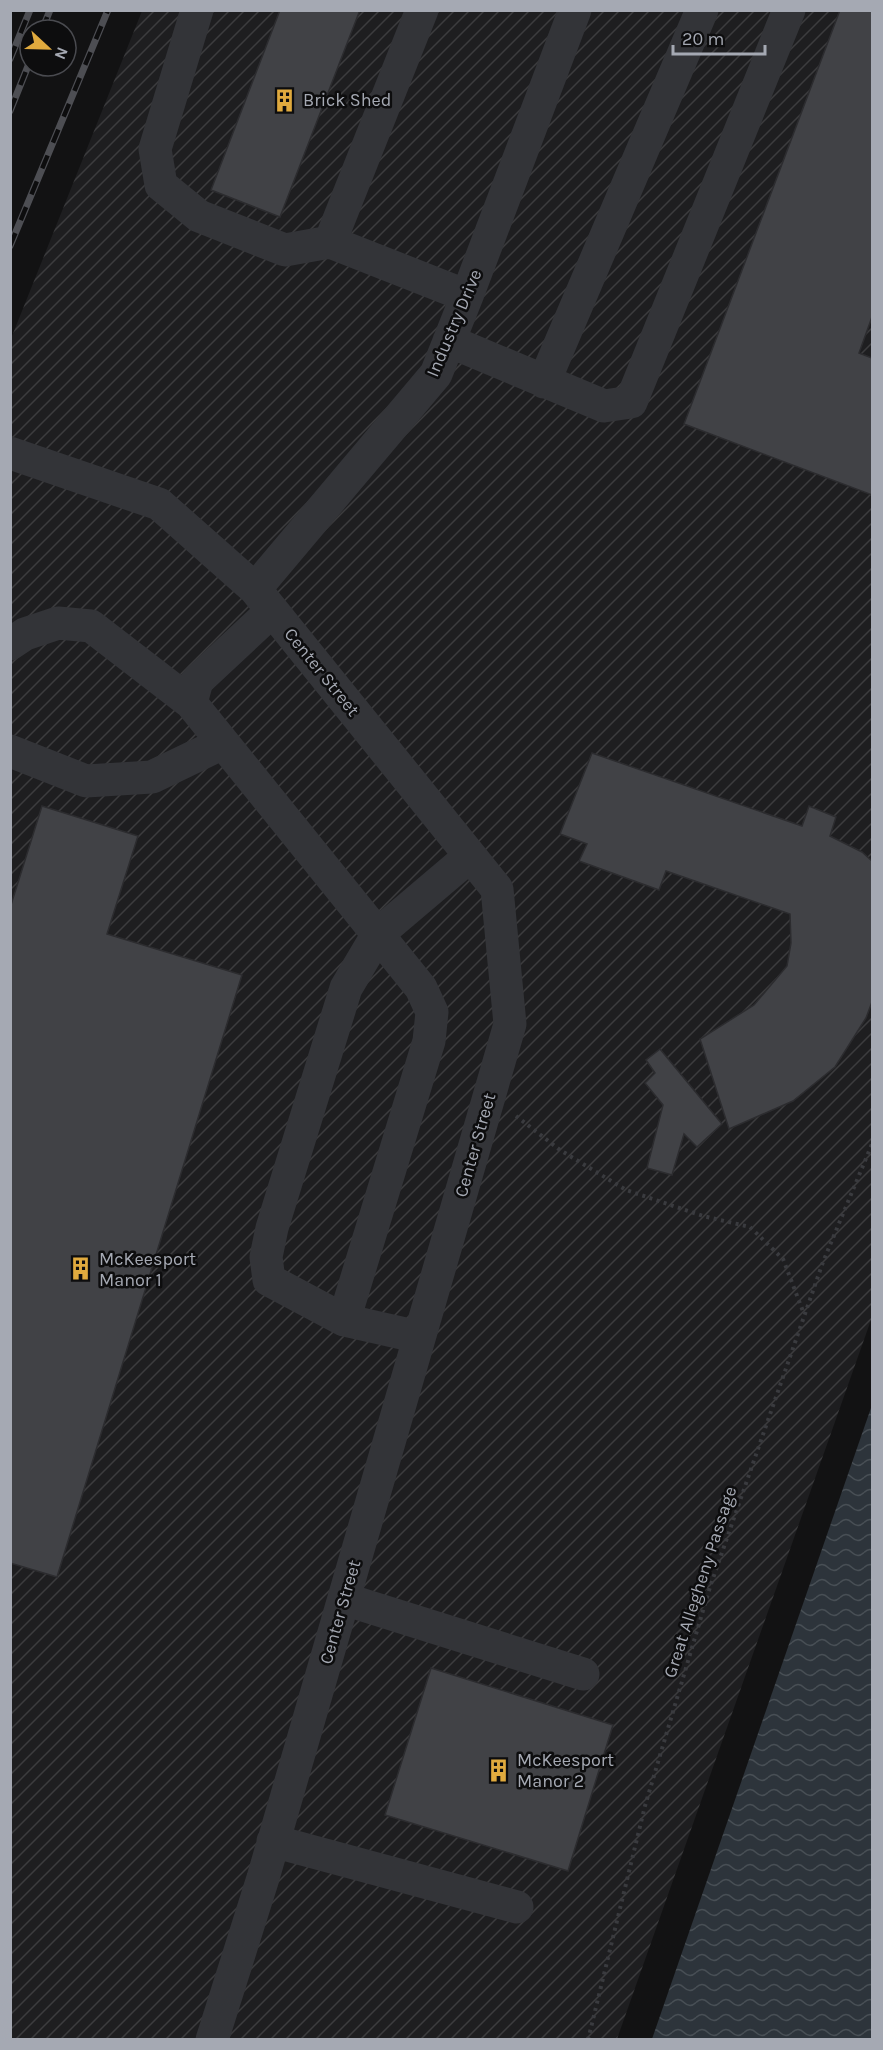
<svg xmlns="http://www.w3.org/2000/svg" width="883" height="2050" font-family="Karla,sans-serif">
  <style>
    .industrial { fill: url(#industrial-furrows) }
    .water { fill: url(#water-waves) }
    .building { fill: #414246; stroke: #2c2c2f; stroke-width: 1.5 }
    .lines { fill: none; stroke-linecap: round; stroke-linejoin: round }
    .path { stroke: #3a3b3f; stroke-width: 4; stroke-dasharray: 3 4.5; stroke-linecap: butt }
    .minor { stroke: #333438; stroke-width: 33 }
    .rail-casing { stroke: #4d4e53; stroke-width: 7 }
    .rail { stroke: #0d0d0e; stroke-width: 4.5; stroke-dasharray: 14; stroke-linecap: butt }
    .labels { text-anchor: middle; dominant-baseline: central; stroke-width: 5; stroke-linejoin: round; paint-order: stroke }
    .poi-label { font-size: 18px; fill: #a5a9b3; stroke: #0d0d0e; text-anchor: start }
    .street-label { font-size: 18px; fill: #a5a9b3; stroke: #0d0d0e }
  </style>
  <defs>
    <pattern id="industrial-furrows" width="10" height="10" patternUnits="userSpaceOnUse" patternTransform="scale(1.5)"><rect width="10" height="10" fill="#1e1e20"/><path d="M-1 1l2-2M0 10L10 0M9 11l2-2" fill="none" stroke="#3c3c3e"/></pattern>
    <pattern id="water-waves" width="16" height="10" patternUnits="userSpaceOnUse" patternTransform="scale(1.5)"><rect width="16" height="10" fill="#2d343b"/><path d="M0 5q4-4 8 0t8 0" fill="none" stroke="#484f55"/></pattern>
  </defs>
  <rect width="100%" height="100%" fill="#121213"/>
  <path class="industrial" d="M 142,11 L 872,11 L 872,1317 L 617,2039 L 11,2039 L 10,341 Z"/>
  <path class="water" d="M 872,1405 L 872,2039 L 652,2039 Z"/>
  <path class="building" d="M 280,10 L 360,10 L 280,217 L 211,190 Z
    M 840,10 L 872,10 L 872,317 L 859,353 L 872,358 L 872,495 L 684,424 Z
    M 592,753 L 802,826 L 809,806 L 836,817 L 830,836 L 862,852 L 872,861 L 872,1002 L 866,1018 L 835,1067 L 793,1101 L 729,1129 L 700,1039 L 754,1005 L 787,966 L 791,943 L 790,914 L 666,871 L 659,890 L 579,861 L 587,844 L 560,834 Z
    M 42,806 L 138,836 L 107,934 L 242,975 L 57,1577 L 10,1563 L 10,908 Z
    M 660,1049 L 722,1124 L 697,1147 L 684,1134 L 672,1175 L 647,1168 L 663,1105 L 645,1083 L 655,1073 L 646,1060 Z
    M 431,1668 L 613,1725 L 568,1871 L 385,1815 Z"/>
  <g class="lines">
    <path class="path" d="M 516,1116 L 560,1150 L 626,1190 L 703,1216 L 750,1227 L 783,1259 L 804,1314
      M 588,2040 L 645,1806 L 710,1587 L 823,1262 L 872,1144"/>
    <path class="minor" d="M 197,10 L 155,149 L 161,185 L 199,216 L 285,250 L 330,242 L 467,296
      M 330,242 L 422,10
      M 449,341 L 604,406 L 631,402 L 789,10
      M 544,382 L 702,10
      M 10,453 L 159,504 L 255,589 L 497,889 L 510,1024 L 263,1878 L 212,2040
      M 255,589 L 436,374 L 467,296 L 575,10
      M 272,611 L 197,681 L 191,703 L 421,988 L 432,1012 L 429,1041 L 344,1320 L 419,1337
      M 10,644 L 25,634 L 58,623 L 91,626 L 191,703
      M 10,751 L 86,781 L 152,777 L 223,743
      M 344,1320 L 269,1280 L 266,1257 L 272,1228 L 346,988 L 378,934 L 470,856
      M 344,1599 L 583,1674
      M 273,1841 L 517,1907"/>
    <defs>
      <path id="rail" d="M 42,30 L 50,10
        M 10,59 L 30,10
        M 10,111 L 30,61
        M 10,246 L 108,10"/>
    </defs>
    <use href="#rail" class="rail-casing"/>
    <use href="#rail" class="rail"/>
  </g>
  <defs>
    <symbol id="building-bare" viewBox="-9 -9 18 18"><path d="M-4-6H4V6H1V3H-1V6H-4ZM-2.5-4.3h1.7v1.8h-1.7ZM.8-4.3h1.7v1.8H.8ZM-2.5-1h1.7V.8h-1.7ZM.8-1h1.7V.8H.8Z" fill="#e0aa3e" stroke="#0d0d0e" stroke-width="2.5" paint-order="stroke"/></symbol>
  </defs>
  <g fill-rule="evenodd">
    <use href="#building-bare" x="268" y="84" width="33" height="33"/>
    <use href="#building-bare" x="64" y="1252" width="33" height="33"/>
    <use href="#building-bare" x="482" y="1754" width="33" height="33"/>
  </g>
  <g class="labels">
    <g class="poi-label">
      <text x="303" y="100">Brick Shed</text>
      <text x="99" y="1259">McKeesport<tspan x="99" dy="21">Manor 1</tspan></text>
      <text x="517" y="1760">McKeesport<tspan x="517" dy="21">Manor 2</tspan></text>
    </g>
    <g class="street-label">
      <text transform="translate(454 323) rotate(-67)">Industry Drive</text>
      <text transform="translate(322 672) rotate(51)">Center Street</text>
      <text transform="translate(475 1145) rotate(-74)">Center Street</text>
      <text transform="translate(700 1582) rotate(-72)">Great Allegheny Passage</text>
      <text transform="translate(340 1612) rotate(-74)">Center Street</text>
    </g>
  </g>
  <rect width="883" height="2050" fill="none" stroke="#a5a9b3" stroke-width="24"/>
  <g transform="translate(48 48) rotate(112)"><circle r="28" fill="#0d0d0e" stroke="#4a4b50" stroke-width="1.5"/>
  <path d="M0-4.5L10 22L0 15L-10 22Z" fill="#e0aa3e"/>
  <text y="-9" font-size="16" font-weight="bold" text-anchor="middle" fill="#a5a9b3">N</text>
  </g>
  <path d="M673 45v9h92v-9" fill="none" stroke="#a5a9b3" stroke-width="3"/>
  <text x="682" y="45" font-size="18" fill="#a5a9b3" stroke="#0d0d0e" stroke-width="4.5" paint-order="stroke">20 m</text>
</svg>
